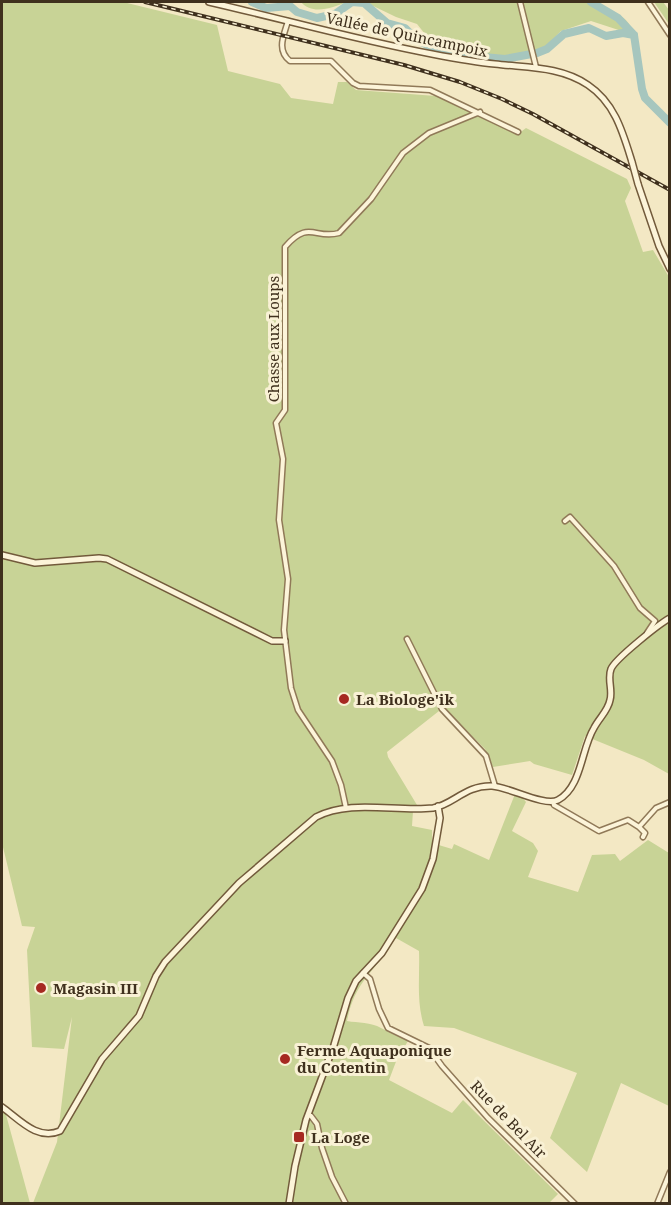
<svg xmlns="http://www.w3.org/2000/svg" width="671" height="1205" font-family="'Noto Serif',serif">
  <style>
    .green { fill: #c8d396 }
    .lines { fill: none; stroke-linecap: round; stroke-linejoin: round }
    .river { stroke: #a6c6be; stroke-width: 8 }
    .street-casing { stroke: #907958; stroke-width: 7 }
    .secondary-casing { stroke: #725a3b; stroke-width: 8 }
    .street { stroke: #fcf4d9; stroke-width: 4 }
    .secondary { stroke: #fcf4d9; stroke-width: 5 }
    .rail-casing { stroke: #3f301d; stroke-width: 4 }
    .rail { stroke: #f9f1d5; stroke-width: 1.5; stroke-dasharray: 4.5; stroke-linecap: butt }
    .secondary-bridge-casing { stroke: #725a3b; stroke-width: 8; stroke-linecap: butt }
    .secondary-bridge { stroke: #fcf4d9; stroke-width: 5 }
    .poi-dot { fill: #a62921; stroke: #f9f1d5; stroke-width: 2 }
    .labels { text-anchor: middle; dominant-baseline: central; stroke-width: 6; stroke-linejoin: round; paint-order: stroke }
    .street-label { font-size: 15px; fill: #3f301d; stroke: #f9f1d5 }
    .poi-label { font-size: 15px; font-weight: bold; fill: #3f301d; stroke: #f9f1d5; text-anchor: start }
  </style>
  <rect width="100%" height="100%" fill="#f3e8c4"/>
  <path class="green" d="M 2,2 L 123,2 L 217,25 L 228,71 L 280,84 L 291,98 L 333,104 L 338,82 L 347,82 L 356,90 L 436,96 L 483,116 L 518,134 L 526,128 L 627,179 L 631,188 L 625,201 L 643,252 L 653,250 L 669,277 L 669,774 L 644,760 L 585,736 L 572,775 L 534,764 L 530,761 L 493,767 L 485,749 L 445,709 L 439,711 L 387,752 L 388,757 L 417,805 L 413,811 L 412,826 L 432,830 L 432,843 L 452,849 L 454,844 L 489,860 L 515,794 L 521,796 L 526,802 L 512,831 L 533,843 L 538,851 L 528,877 L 578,892 L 592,855 L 615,854 L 620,861 L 648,840 L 669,853 L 669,1106 L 621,1083 L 587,1172 L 550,1138 L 577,1073 L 454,1028 L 424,1026 C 416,1001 420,976 419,951 L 396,938 C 391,944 388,952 382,958 C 364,980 353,991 347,1021 C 358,1023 371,1022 381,1028 C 390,1032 398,1037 408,1041 L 397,1059 L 389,1080 L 452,1113 L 463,1100 L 558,1194 L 549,1203 L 33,1203 L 57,1142 L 72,1017 L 64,1049 L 32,1047 L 27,950 L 35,927 L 22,926 L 2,843 Z
    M 301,2 L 347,2 C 333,7 313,16 301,2 Z
    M 365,2 L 589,2 C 607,15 626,8 634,35 L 591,21 L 561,31 L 547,46 L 530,54 L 495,57 L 429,39 L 417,24 L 396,17 Z
    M 654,2 L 663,2 L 669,10 L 669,24 Z
    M 2,1100 L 30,1203 L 2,1203 Z"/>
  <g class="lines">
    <path class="river" d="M 252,2 L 266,8 L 290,6 L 297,12 L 317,18 L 335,14 L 352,2 L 364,3 L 387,23 L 405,28 L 417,40 L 433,48 L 473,56 L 505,59 L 537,53 L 547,49 L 564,34 L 589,28 L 606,36 L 623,33 L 634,35
      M 591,2 L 618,18 L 634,35 L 642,89 L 645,98 L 670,123"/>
    <defs>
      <path id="street" d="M 520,2 L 536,67
        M 648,2 L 670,35
        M 288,21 C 284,35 276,50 290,61 L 331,61 L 353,83 L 359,86 L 430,90 L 518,132
        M 565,521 L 570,517 L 614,566 L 640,608 L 655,621 L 647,633
        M 407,639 L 442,709 L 486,756 L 495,786
        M 553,802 L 554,805 L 599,831 L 628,820 L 639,827 L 656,808 L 670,802
        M 346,808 L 341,785 L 332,761 L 298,710 L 291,688 L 284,630 L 288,579 L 279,520 L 283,459 L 276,423 L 285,410 L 285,247 C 309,219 315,240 339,233 L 371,199 L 403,153 L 429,133 L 480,112
        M 639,827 L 645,833 L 643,837
        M 363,973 L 370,979 L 379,1009 L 388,1028 L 429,1048 L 442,1066 L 488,1118 L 575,1204
        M 308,1115 L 311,1116 L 317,1124 L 322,1148 L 332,1177 L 346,1204
        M 657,1204 L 670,1172"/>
      <path id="secondary" d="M 209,2 C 283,19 357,40 432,54 C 453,58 474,62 495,64 C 527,68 560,66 588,85 C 615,103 623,133 632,162
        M 638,184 L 659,246 L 670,269
        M 2,555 L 35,563 L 99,558 L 107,559 L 272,641 L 285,641
        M 2,1107 C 19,1119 37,1141 60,1131 L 102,1059 L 139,1016 L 156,976 L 165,962 L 239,883 L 316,817 C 349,799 396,812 433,808 C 453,805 465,785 492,786 C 509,787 545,807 558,800 C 582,787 581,749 594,728 C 599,718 608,711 610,700 C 613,690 607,679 611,669 C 615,659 659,624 670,618
        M 289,1204 L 295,1166 L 306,1120 L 334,1045 L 348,998 L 356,981 L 382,953 L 422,889 L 433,859 L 440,818 L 438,806"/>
    </defs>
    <use href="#street" class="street-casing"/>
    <use href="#secondary" class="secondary-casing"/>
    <use href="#street" class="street"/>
    <use href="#secondary" class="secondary"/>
    <defs>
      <path id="rail" d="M 145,2 L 404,65 L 460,82 L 502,99 L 533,114 L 670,190"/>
    </defs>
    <use href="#rail" class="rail-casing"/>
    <use href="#rail" class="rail"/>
    <defs>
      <path id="secondary-bridge" d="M 632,162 L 638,184"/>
    </defs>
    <use href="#secondary-bridge" class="secondary-bridge-casing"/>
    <use href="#secondary-bridge" class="secondary-bridge"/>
  </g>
  <g class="poi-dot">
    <circle cx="344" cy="699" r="6"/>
    <circle cx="41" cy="988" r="6"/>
    <circle cx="285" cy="1059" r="6"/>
    <rect x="293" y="1131" width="12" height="12" rx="3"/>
  </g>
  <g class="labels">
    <g class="street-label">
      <text transform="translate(407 34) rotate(12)">Vallée de Quincampoix</text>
      <text transform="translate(273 339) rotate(-90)">Chasse aux Loups</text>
      <text transform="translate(509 1119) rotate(46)">Rue de Bel Air</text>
    </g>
    <g class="poi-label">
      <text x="356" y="699">La Biologe'ik</text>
      <text x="53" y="988">Magasin III</text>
      <text x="297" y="1050">Ferme Aquaponique<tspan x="297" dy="17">du Cotentin</tspan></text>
      <text x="311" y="1137">La Loge</text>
    </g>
  </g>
  <rect width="671" height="1205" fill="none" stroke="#3f301d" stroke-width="6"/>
</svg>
